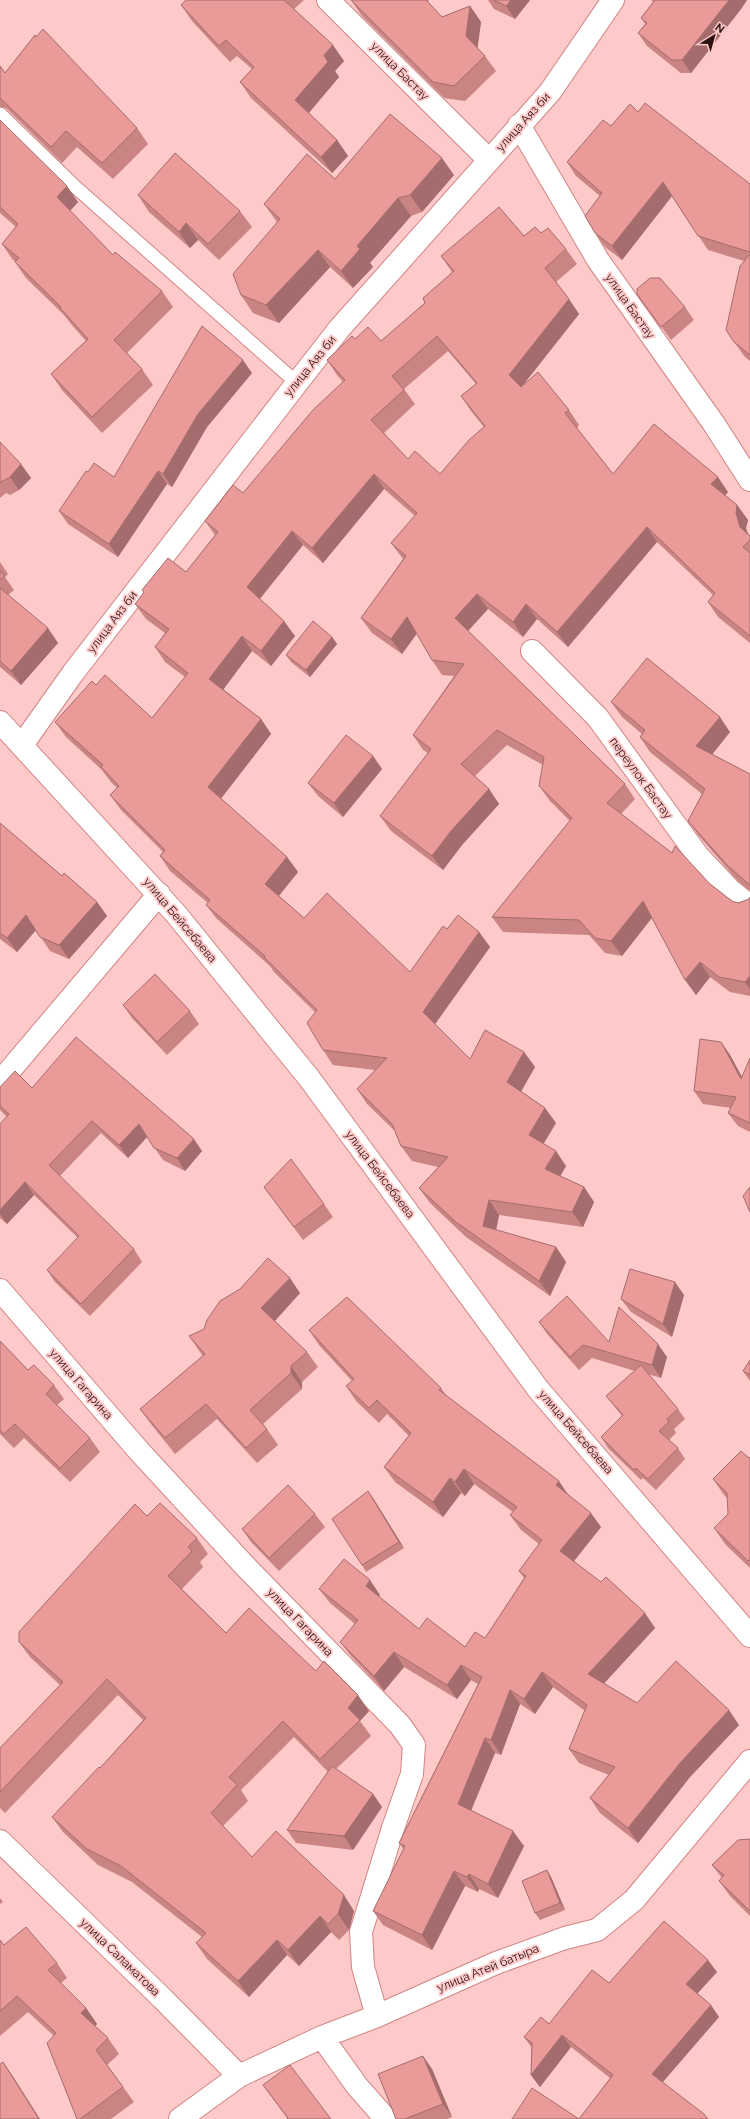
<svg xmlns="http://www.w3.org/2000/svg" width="750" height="2119" font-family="Raleway,sans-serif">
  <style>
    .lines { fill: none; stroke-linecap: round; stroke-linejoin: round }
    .lane-casing { stroke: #d28484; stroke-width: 15 }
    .street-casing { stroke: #d28484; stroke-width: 24 }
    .lane { stroke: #fff; stroke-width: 13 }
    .street { stroke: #fff; stroke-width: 22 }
    .wall { fill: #ca8484; fill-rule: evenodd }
    .shaded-wall { fill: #a46c6c }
    .building { fill: #eb9a9a; stroke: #a46c6c; fill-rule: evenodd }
    .labels { text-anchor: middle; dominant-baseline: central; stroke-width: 4; stroke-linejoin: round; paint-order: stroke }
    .street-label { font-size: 12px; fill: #2e1112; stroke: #fdcac9 }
  </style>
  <rect width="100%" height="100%" fill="#fdcac9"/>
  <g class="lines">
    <defs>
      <path id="lane" d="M 0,114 L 72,184 L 297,383"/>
      <path id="street" d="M 328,0 L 489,160
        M 519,125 L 598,260 L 714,424 L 750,480
        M 532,651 L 598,718 L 698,856 L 730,890 L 750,906
        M 0,722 L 176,914 L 309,1078 L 538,1389 L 750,1636
        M 22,745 L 73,673 L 297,383 L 339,329 L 550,92 L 613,0
        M 0,1082 L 159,894
        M 0,1290 L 139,1451 L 245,1566 L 400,1725 L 414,1745 L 412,1774 L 393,1828 L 361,1932 L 363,1967 L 377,2016
        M 0,1841 L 163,1999 L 239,2076
        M 322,2037 L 357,2086 L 386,2119
        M 180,2119 L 239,2076 L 322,2037 L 377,2016 L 496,1963 L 565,1938 L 597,1930 L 634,1900 L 750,1761"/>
    </defs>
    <use href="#lane" class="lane-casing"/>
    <use href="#street" class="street-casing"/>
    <use href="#lane" class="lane"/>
    <use href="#street" class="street"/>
  </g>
  <path class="wall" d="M 186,0 L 304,0 L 294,9 L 344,61 L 335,71 L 339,77 L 309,113 L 337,140 L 348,156 L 332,173 L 251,98 L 240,82 L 252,69 L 237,56 L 230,62 L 192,21 L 181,5 Z
    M 351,0 L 429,0 L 428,2 L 442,17 L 470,6 L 481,22 L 477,48 L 485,56 L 496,71 L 465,101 L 444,98 L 362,16 Z
    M 488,0 L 530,0 L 515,19 L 494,9 Z
    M 651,0 L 747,0 L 741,9 L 691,73 L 681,73 L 647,46 L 638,33 L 645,24 L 641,18 L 653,2 Z
    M 0,66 L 5,73 L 137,128 L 148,144 L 113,179 L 77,147 L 62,163 L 6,108 L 0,107 Z
    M 638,112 L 750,184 L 750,361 L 744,356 L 726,330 L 744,261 L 708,250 L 672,196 L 622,260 L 605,247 L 595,233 L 600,196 L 576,176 L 567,162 L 611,126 Z
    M 0,120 L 78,202 L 70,211 L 113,255 L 162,291 L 173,307 L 127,353 L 142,369 L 153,385 L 102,433 L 62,390 L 51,374 L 86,341 L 71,324 L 64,315 L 26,278 L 15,262 L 16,262 L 13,260 L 2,244 L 16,227 L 0,213 Z
    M 454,175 L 422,212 L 411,216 L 370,263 L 373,267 L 353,288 L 330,267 L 279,323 L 253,313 L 241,295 L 277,222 L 264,204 L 335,179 Z
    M 138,195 L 240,211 L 252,227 L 219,260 L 198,240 L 190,248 L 149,212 Z
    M 541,233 L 566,249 L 577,264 L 556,282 L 579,314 L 524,384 L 569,410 L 579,425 L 577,428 L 613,474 L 728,492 L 725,495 L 737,505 L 748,520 L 746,528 L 748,534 L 750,536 L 750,643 L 718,617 L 708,602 L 713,595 L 657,542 L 568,647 L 537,619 L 523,637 L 488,609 L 468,631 L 625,784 L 635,799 L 621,814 L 732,901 L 738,903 L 749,899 L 750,897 L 750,996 L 730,992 L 710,977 L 696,995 L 652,918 L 622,956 L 605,953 L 589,935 L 503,932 L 492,917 L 570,821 L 550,801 L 539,786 L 543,765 L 507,745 L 475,776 L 489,789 L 499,804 L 462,845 L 443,870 L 391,831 L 380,816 L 428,753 L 423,750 L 413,735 L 454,676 L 442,675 L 432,660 L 417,633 L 402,654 L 372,633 L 361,618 L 403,559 L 391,543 L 415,516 L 384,489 L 323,563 L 303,545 L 260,599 L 295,636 L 271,666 L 252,651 L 223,689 L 261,719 L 271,734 L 221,799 L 287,857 L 298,872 L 279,896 L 304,918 L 410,972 L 447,929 L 479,932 L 490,947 L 435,1024 L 470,1059 L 524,1052 L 535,1067 L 521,1091 L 545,1108 L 556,1123 L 543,1143 L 566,1166 L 560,1176 L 584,1187 L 594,1202 L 583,1227 L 499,1215 L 496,1230 L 556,1247 L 566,1262 L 550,1296 L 466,1237 L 430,1203 L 419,1188 L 438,1167 L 412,1161 L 401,1146 L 395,1131 L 367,1104 L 357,1089 L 375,1070 L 333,1065 L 323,1050 L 315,1012 L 274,972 L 270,966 L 217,919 L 206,905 L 208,903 L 170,871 L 160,856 L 163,852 L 121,810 L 110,795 L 117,788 L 111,782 L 102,770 L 66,737 L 55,722 L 96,685 L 152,718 L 185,677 L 165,662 L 155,647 L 165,633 L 146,619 L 135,604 L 144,593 L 142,590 L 186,572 L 215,535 L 205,521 L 243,493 L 343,382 L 337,375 L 327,360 L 355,339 L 381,341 L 425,303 L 452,272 L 441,256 L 524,236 ZM 448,351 L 476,384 L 461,396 L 471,411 L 484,427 L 440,474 L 408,459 L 384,433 L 415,404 L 404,389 Z
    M 637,294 L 685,307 L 694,320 L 671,340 Z
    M 252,373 L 207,427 L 172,487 L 167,484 L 118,557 L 68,524 L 59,511 L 88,472 L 114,477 Z
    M 0,442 L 31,478 L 19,490 L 10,495 L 6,493 L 0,498 Z
    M 0,562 L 8,574 L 5,577 L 14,590 L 8,595 L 58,643 L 21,685 L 0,667 Z
    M 332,637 L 337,644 L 310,677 L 291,662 L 286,655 Z
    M 611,702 L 730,732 L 712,754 L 750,774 L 750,891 L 738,881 L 699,836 L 688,821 L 702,794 L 650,752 L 640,737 L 642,734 L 622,717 Z
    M 373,756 L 382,769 L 343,817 L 318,796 L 308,783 Z
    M 0,823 L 62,876 L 97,902 L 107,916 L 69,959 L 50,951 L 36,930 L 17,952 L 0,939 Z
    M 123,1005 L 190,1011 L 199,1024 L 167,1055 L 132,1018 Z
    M 721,1042 L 730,1055 L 742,1077 L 750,1058 L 750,1132 L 738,1126 L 728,1113 L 731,1108 L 703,1104 L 694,1091 Z
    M 0,1087 L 32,1088 L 202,1151 L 185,1171 L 163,1160 L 147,1137 L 128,1158 L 101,1133 L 60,1176 L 134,1249 L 142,1262 L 90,1316 L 55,1282 L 47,1270 L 78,1238 L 34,1195 L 7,1224 L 0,1218 L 0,1124 L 7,1117 L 0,1110 Z
    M 264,1187 L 324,1204 L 333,1217 L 303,1240 Z
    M 300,1293 L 275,1321 L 307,1352 L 318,1367 L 302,1382 L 302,1389 L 263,1424 L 267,1429 L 278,1445 L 257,1463 L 217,1419 L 175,1454 L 151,1424 L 140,1409 L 203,1356 L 200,1352 L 189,1336 Z
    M 684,1295 L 672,1337 L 631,1312 L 621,1299 Z
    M 539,1322 L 667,1357 L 661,1378 L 648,1374 L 678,1409 L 685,1419 L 674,1429 L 676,1433 L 669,1440 L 678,1448 L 685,1459 L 656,1490 L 643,1478 L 641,1480 L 608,1448 L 601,1437 L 622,1416 L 606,1396 L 635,1371 L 592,1358 L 579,1370 L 548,1335 Z
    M 309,1330 L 441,1388 L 448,1398 L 569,1495 L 601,1527 L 574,1561 L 655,1628 L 604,1683 L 637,1703 L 739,1725 L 690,1777 L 638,1843 L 600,1813 L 590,1798 L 609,1775 L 579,1763 L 569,1749 L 585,1711 L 553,1687 L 535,1714 L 520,1704 L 501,1755 L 495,1753 L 471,1810 L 524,1846 L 498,1898 L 479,1889 L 478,1892 L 465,1886 L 432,1950 L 383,1925 L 373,1911 L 404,1850 L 399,1843 L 478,1684 L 471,1680 L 457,1699 L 404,1667 L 384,1691 L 351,1656 L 340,1642 L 355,1624 L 330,1603 L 319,1589 L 380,1595 L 379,1597 L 419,1629 L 465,1647 L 485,1638 L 524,1578 L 519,1571 L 539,1544 L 521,1530 L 510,1515 L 513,1512 L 474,1484 L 465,1496 L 461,1493 L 443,1517 L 395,1482 L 384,1467 L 409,1436 L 387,1414 L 379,1423 L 356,1401 L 346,1386 L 352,1381 L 319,1345 Z
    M 0,1341 L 28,1370 L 54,1385 L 64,1399 L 57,1405 L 90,1438 L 100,1452 L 70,1482 L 24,1438 L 14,1448 L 0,1434 Z
    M 750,1360 L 750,1381 L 743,1371 Z
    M 750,1457 L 750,1568 L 725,1544 L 714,1528 L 728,1514 L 728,1499 L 724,1495 L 713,1479 L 749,1458 Z
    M 373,1498 L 404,1548 L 366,1572 L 362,1565 Z
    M 315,1514 L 325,1527 L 279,1571 L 251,1542 L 242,1529 Z
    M 147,1516 L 197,1538 L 208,1554 L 200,1562 L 203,1567 L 182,1589 L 226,1633 L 316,1671 L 369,1711 L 360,1721 L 371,1736 L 336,1769 L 373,1794 L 382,1807 L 353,1850 L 296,1843 L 287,1830 L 328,1772 L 294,1737 L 241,1790 L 248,1801 L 223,1826 L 252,1857 L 354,1911 L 349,1930 L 339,1940 L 331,1932 L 299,1966 L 287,1955 L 249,1997 L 207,1959 L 196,1943 L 202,1937 L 132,1882 L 98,1865 L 63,1832 L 52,1817 L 100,1768 L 143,1720 L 118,1695 L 5,1813 L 0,1808 L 0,1748 L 60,1685 L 30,1657 L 19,1642 Z
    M 750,1839 L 750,1916 L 730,1896 L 719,1881 L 722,1878 L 712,1865 Z
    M 547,1870 L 551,1877 L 565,1910 L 540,1920 L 535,1913 Z
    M 0,1898 L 3,1902 L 0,1904 Z
    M 0,1940 L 4,1945 L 57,1963 L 67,1978 L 61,1983 L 86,2008 L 97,2024 L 95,2026 L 108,2038 L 119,2054 L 107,2065 L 134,2102 L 111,2119 L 77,2119 L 54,2036 L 28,2012 L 0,2036 Z
    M 717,1972 L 697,1994 L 719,2017 L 663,2082 L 579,2119 L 610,2078 L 571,2047 L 540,2087 L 531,2075 L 532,2048 L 524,2037 L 549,2024 L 609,1983 Z
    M 432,2069 L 452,2117 L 447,2119 L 396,2119 Z
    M 263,2085 L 331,2119 L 287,2118 Z"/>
  <path class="shaded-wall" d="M 511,0 L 530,0 L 515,19 L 506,6 Z
    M 729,0 L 747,0 L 741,9 L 691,73 L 682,60 Z
    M 470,6 L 481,22 L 477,52 L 466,36 Z
    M 333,45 L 344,61 L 335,71 L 339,77 L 306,116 L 295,100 L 324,55 Z
    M 337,140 L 348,156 L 332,173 L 321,157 Z
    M 442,158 L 454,175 L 422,212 L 410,195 Z
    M 663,182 L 672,196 L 622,260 L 612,246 Z
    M 67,186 L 78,202 L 68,213 L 57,197 Z
    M 398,198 L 411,216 L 370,263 L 373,267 L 353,288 L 341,271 L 357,246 Z
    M 186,223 L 198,240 L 190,248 L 179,232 Z
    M 318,250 L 330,267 L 279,323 L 266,305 Z
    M 569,299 L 579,314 L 519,390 L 509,375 Z
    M 243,360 L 252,373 L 207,427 L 172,487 L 163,474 L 198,414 Z
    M 21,464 L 31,478 L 19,490 L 10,477 Z
    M 158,471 L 167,484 L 118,557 L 109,544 Z
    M 374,474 L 384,489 L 323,563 L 312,548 Z
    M 718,477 L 728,492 L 722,499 L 711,484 Z
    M 737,505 L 748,520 L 746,528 L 750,540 L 740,527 L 736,513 Z
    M 647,527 L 657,542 L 568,647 L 557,632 Z
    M 292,531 L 303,545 L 257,602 L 247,587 Z
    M 477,594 L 488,609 L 466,633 L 455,618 Z
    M 526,604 L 537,619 L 523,637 L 513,622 Z
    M 407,617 L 418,632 L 402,654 L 391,639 Z
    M 284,621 L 295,636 L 271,666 L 261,651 Z
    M 48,628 L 58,643 L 21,685 L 11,671 Z
    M 242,636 L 252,651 L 220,694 L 209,679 Z
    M 332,637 L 337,644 L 310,677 L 306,670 Z
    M 720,717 L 730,732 L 707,761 L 696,746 Z
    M 261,719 L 271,734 L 218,802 L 208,787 Z
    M 373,756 L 382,769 L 343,817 L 334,803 Z
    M 489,789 L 499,804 L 462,845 L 443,870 L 432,856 L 451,831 Z
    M 287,857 L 298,872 L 276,899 L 265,884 Z
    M 643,901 L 653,916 L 622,956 L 611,941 Z
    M 97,902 L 107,916 L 69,959 L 59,945 Z
    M 26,915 L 36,930 L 17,952 L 7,938 Z
    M 479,932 L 490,947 L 433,1027 L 423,1012 Z
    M 700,962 L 710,977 L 696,995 L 685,980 Z
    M 750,976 L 750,989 L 745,982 Z
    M 721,1042 L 730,1055 L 750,1092 L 741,1079 Z
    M 524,1052 L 535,1067 L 518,1097 L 507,1082 Z
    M 545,1108 L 556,1123 L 540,1150 L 529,1135 Z
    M 139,1124 L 148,1136 L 128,1158 L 119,1145 Z
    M 194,1139 L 202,1151 L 185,1171 L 177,1158 Z
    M 556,1151 L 566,1166 L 556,1184 L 545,1169 Z
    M 25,1182 L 34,1195 L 7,1224 L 0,1214 L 0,1210 Z
    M 584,1187 L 594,1202 L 583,1227 L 572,1212 Z
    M 489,1200 L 499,1215 L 494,1241 L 483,1226 Z
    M 556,1247 L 566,1262 L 550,1296 L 539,1281 Z
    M 290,1278 L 300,1293 L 272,1324 L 261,1308 Z
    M 675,1282 L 684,1295 L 672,1337 L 663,1324 Z
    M 658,1344 L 667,1357 L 661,1378 L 652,1365 Z
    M 291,1366 L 302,1382 L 302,1389 L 291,1373 Z
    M 464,1469 L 474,1484 L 465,1496 L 455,1482 Z
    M 450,1478 L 461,1493 L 443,1517 L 433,1502 Z
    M 559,1481 L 569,1496 L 556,1485 Z
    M 368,1491 L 373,1498 L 404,1548 L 399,1542 Z
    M 591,1513 L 601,1527 L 570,1566 L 560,1551 Z
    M 370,1580 L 380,1595 L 376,1601 L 366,1586 Z
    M 645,1613 L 655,1628 L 599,1689 L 588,1674 Z
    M 394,1652 L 404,1667 L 384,1691 L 374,1676 Z
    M 461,1665 L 471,1680 L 457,1699 L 447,1685 Z
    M 542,1672 L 553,1687 L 535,1714 L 524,1699 Z
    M 510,1690 L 520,1704 L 501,1755 L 491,1740 Z
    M 358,1695 L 369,1711 L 360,1721 L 348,1708 Z
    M 729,1710 L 739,1725 L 690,1777 L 638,1843 L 628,1828 L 680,1763 Z
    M 485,1738 L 495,1753 L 468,1818 L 458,1804 Z
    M 373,1794 L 382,1807 L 353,1850 L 344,1836 Z
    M 513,1831 L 524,1846 L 498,1898 L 488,1884 Z
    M 547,1870 L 551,1877 L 565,1910 L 560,1903 Z
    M 454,1871 L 465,1886 L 432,1950 L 422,1935 Z
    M 469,1874 L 479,1889 L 478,1892 L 467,1877 Z
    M 344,1895 L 354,1911 L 349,1930 L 338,1914 Z
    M 320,1916 L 331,1932 L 299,1966 L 288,1950 Z
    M 277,1940 L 287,1955 L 249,1997 L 238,1981 Z
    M 708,1960 L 717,1972 L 695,1996 L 686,1984 Z
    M 711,2005 L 719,2017 L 660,2085 L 652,2074 Z
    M 86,2008 L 97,2024 L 92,2029 L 81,2013 Z
    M 562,2035 L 571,2047 L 540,2087 L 531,2075 Z
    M 423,2056 L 432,2069 L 452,2117 L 443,2104 Z
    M 3,2062 L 14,2078 L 40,2119 L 39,2119 Z"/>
  <path class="building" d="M 186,0 L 284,0 L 333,45 L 324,55 L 328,62 L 295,100 L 337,140 L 321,157 L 240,82 L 254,67 L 226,40 L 219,46 L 181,5 Z
    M 351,0 L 426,0 L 442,17 L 470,6 L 466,36 L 485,56 L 454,86 L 433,82 Z
    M 494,0 L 511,0 L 506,6 Z
    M 655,0 L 729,0 L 682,60 L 672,60 L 638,33 L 647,23 L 641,18 Z
    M 43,29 L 137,128 L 102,163 L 66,131 L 51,147 L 0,98 L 0,66 L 5,73 L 35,35 L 36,37 Z
    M 645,103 L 750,184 L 750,252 L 698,236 L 663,182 L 612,246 L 595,233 L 585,216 L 602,193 L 567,162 L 603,120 L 611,126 L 630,104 L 638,112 Z
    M 390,114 L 442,158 L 410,195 L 398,198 L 357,246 L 360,249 L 341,271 L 318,250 L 266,305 L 241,295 L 233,274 L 280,219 L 264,204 L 307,154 L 335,179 Z
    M 0,120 L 67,186 L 57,197 L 113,255 L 115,252 L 162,291 L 114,340 L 142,369 L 92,417 L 51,374 L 88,339 L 60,308 L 61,307 L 15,262 L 19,258 L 2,244 L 18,224 L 0,207 Z
    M 175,153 L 240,211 L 208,244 L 186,223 L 179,232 L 138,195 Z
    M 499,207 L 524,236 L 535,227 L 541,233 L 548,228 L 566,249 L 545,268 L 569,299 L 509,375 L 521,387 L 538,372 L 569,410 L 565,413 L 613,474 L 654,424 L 718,477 L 711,484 L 737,505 L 736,513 L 740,527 L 750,536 L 750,540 L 743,547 L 750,553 L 750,636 L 708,602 L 715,593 L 647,527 L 557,632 L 526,604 L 513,622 L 477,594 L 455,618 L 625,784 L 607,803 L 672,853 L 675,846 L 710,884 L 732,901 L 738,903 L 749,899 L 750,897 L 750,976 L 745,982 L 719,977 L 700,962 L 685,980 L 643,901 L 611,941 L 595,938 L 579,920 L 492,917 L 572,818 L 539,786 L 544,757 L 497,730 L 461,764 L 489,789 L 451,831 L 432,856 L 380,816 L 431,749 L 413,735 L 464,664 L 432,660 L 407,617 L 391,639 L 361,618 L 406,556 L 391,543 L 417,513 L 374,474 L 312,548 L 292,531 L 247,587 L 284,621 L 261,651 L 242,636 L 209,679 L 261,719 L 208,787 L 287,857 L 265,884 L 304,918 L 327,893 L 410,972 L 443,926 L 447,929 L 458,915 L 479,932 L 423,1012 L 470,1059 L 485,1030 L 524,1052 L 507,1082 L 545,1108 L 529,1135 L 556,1151 L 545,1169 L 584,1187 L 572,1212 L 489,1200 L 483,1226 L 556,1247 L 539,1281 L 456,1222 L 419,1188 L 448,1157 L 401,1146 L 392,1124 L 357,1089 L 387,1058 L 323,1050 L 307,1023 L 317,1010 L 264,957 L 265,956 L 206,905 L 210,900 L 160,856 L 165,850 L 110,795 L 119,786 L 101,767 L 103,765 L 55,722 L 92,681 L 96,685 L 105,675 L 152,718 L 188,673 L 155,647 L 169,629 L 135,604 L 144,592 L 142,590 L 168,558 L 186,572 L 218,532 L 205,521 L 233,485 L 243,493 L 313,410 L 345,380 L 327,360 L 352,336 L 355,339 L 368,327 L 381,341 L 425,303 L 423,298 L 454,271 L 441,256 ZM 437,336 L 477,383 L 461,396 L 485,426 L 469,440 L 440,474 L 415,451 L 408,459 L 371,420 L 404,390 L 392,376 Z
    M 750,254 L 750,355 L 734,342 L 726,330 L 740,266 Z
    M 650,278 L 660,278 L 685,307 L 661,327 L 637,294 L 637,289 Z
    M 202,326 L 243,360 L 198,414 L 163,474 L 158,471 L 109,544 L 59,511 L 86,471 L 88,472 L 94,463 L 114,477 Z
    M 0,442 L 21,464 L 10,477 L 1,482 L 0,482 Z
    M 0,571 L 4,576 L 0,580 Z
    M 0,588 L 48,628 L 11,671 L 0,661 Z
    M 313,621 L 332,637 L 306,670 L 286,655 Z
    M 647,658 L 720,717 L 696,746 L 750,774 L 750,885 L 728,866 L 688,821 L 705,789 L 640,737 L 645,730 L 611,702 Z
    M 346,735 L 373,756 L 334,803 L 308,783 Z
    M 0,823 L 62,876 L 64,873 L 97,902 L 59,945 L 40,937 L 26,915 L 7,938 L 0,933 Z
    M 155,974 L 190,1011 L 157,1042 L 123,1005 Z
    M 76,1037 L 194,1139 L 177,1158 L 154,1148 L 139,1124 L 119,1145 L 92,1121 L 49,1165 L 134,1249 L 81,1304 L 47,1270 L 79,1236 L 25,1182 L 0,1210 L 0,1124 L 9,1114 L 0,1106 L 0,1087 L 15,1071 L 32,1088 Z
    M 700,1039 L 721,1042 L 741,1079 L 750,1058 L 750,1123 L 728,1113 L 736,1097 L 694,1091 Z
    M 291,1159 L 324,1204 L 294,1227 L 264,1187 Z
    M 750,1187 L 750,1212 L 743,1196 Z
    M 268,1258 L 290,1278 L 261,1308 L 307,1352 L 291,1366 L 291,1373 L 250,1410 L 267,1429 L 246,1448 L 206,1404 L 165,1438 L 140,1409 L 205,1354 L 189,1336 L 204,1329 L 207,1320 L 220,1301 L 240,1289 Z
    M 630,1269 L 675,1282 L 663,1324 L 621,1299 Z
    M 567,1296 L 609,1342 L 619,1307 L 658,1344 L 652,1365 L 583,1345 L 570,1357 L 539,1322 Z
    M 347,1297 L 441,1388 L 439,1390 L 559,1481 L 556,1485 L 591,1513 L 560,1551 L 601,1582 L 606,1577 L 645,1613 L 588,1674 L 637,1703 L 676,1661 L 729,1710 L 680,1763 L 628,1828 L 590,1798 L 615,1767 L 569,1749 L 587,1705 L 542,1672 L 524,1699 L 510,1690 L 491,1740 L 485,1738 L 458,1804 L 513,1831 L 488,1884 L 469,1874 L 467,1877 L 454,1871 L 422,1935 L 373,1911 L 405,1846 L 399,1843 L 482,1677 L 461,1665 L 447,1685 L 394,1652 L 374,1676 L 340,1642 L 358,1620 L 319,1589 L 344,1559 L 370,1580 L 366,1586 L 419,1629 L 427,1618 L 465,1647 L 475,1632 L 485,1638 L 526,1576 L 519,1571 L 542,1540 L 510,1515 L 517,1507 L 464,1469 L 455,1482 L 450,1478 L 433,1502 L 384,1467 L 411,1433 L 377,1400 L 369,1408 L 346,1386 L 354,1379 L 309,1330 Z
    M 0,1341 L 28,1370 L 34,1365 L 54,1385 L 46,1394 L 90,1438 L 60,1468 L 15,1424 L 4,1434 L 0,1430 Z
    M 750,1360 L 750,1375 L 743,1371 Z
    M 641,1365 L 678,1409 L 667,1419 L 669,1422 L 659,1431 L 678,1448 L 648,1479 L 636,1468 L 634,1470 L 601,1437 L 623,1415 L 606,1396 Z
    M 741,1451 L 749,1458 L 750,1457 L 750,1559 L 748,1561 L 714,1528 L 728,1514 L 727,1493 L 713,1479 Z
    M 288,1485 L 315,1514 L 269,1558 L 242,1529 Z
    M 368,1491 L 399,1542 L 362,1565 L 332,1519 Z
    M 160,1503 L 197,1538 L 188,1547 L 192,1551 L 168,1576 L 226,1633 L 249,1608 L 316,1671 L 324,1661 L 358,1695 L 348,1708 L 360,1720 L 320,1759 L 283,1721 L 229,1777 L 237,1785 L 211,1813 L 252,1857 L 276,1831 L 344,1895 L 338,1914 L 328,1924 L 320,1916 L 288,1950 L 277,1940 L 238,1981 L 196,1943 L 206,1933 L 121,1866 L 87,1849 L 52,1817 L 99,1767 L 100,1768 L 146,1718 L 107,1679 L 0,1792 L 0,1748 L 63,1682 L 19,1642 L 19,1632 L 135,1504 L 147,1516 Z
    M 332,1766 L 373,1794 L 344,1836 L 287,1830 Z
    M 750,1839 L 750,1911 L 719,1881 L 724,1875 L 712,1865 L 738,1840 Z
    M 547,1870 L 560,1903 L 535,1913 L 522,1881 Z
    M 664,1921 L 708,1960 L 686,1984 L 711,2005 L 652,2074 L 704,2114 L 708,2119 L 512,2119 L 532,2088 L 579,2119 L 613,2075 L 562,2035 L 531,2075 L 532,2043 L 524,2037 L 541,2017 L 549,2024 L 592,1970 L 609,1983 Z
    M 26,1927 L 57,1963 L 48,1970 L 86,2008 L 81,2013 L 108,2038 L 96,2050 L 123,2087 L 80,2119 L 77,2119 L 47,2043 L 56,2033 L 17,1996 L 0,2011 L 0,1940 L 4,1945 Z
    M 423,2056 L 443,2104 L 405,2119 L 396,2119 L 378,2074 Z
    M 3,2062 L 39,2119 L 0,2119 L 0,2064 Z
    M 290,2065 L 331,2119 L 287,2119 L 288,2118 L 263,2085 Z"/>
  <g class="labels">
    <g class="street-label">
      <text transform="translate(400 71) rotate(45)">улица Бастау</text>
      <text transform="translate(523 122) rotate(-48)">улица Аяз би</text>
      <text transform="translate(630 306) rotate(55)">улица Бастау</text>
      <text transform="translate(310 366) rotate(-51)">улица Аяз би</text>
      <text transform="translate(112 622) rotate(-53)">улица Аяз би</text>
      <text transform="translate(641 778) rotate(54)">переулок Бастау</text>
      <text transform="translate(180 920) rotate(50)">улица Бейсебаева</text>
      <text transform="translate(380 1174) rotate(53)">улица Бейсебаева</text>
      <text transform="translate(81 1384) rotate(49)">улица Гагарина</text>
      <text transform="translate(576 1432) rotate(49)">улица Бейсебаева</text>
      <text transform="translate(300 1622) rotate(46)">улица Гагарина</text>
      <text transform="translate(120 1957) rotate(44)">улица Саламатова</text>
      <text transform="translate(488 1968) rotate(-22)">улица Атей батыра</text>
    </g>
  </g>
  <g transform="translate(714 36) rotate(37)" stroke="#fdcac9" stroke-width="3" paint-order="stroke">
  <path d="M0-3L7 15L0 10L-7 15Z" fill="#2e1112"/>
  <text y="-6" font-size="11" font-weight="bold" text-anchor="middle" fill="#2e1112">N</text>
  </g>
</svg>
